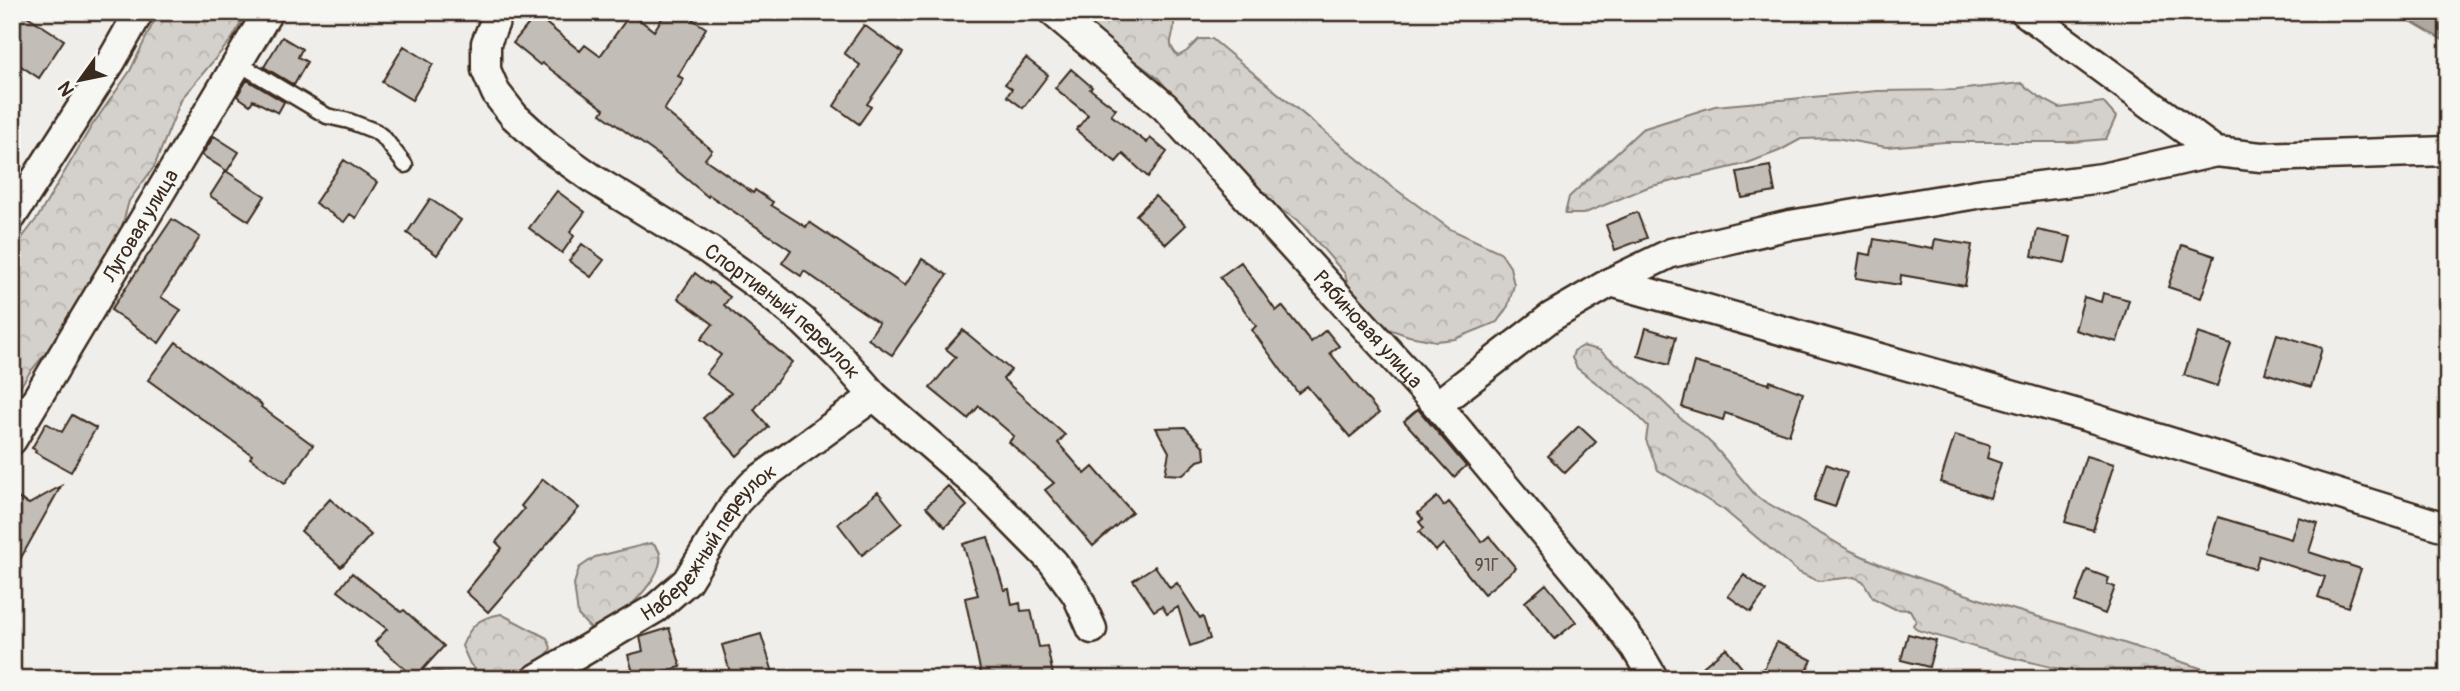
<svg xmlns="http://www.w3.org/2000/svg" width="2460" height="691" font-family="Pangolin,sans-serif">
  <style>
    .forest { fill: url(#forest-crowns); stroke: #887e75; stroke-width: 2 }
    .water { fill: url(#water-ripples); stroke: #81766d; stroke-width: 2 }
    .building { fill: #c2bdb7; stroke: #3b2a1e; stroke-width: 2 }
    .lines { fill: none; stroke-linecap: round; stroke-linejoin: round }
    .lane-casing { stroke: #3b2a1e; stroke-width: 19 }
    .street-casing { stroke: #3b2a1e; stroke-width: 33 }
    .lane { stroke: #f6f6f2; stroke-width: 14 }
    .street { stroke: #f6f6f2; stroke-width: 28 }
    .labels { text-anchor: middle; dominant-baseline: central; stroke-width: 5; stroke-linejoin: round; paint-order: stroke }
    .number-label { font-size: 18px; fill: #5d4f44 }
    .street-label { font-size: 21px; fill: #3b2a1e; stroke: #f6f6f2 }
  </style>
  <defs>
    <pattern id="forest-crowns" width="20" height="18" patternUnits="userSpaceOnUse" patternTransform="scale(1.75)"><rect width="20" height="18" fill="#d4d1cc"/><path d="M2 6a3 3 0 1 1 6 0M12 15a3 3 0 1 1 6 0" fill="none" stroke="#b7b4af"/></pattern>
    <pattern id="water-ripples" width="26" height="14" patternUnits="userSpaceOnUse" patternTransform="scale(1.75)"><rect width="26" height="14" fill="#afa8a1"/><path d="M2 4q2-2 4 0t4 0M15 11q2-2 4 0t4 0" fill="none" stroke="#908983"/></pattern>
  </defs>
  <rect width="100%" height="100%" fill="#efeeea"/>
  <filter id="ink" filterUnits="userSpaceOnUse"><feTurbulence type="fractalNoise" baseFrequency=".0143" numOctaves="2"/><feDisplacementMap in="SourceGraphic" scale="14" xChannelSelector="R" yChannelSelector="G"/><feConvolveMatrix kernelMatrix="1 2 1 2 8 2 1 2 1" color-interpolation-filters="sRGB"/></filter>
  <g filter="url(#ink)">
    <path class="forest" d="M 163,12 L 247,12 L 232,39 L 182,98 L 154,167 L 129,201 L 119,237 L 83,301 L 64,324 L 46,353 L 30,372 L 12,399 L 12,251 L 38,217 L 91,127 L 130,71 L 153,23 Z
      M 1081,12 L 1169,12 C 1171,16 1173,20 1174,23 C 1175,39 1164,41 1178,56 L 1187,51 L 1199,39 L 1212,39 L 1387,183 L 1450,229 L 1500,252 L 1510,267 L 1514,285 L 1508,306 L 1497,322 L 1455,339 L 1436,341 L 1409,336 L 1374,324 L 1352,298 L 1345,274 L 1298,220 L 1265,201 L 1158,78 L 1107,41 Z
      M 2021,83 L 2039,97 L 2060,108 L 2103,102 L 2116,117 L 2106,139 L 2073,142 L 1945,142 L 1886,147 L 1836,138 L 1801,139 L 1779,151 L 1745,164 L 1648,187 L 1583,214 L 1565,214 L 1569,197 L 1642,129 L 1715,106 L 1877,91 L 1956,90 Z
      M 1582,346 L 1599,350 L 1652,391 L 1681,419 L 1697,430 L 1714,446 L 1757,497 L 1849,550 L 1882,565 L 1991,603 L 2087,631 L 2234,679 L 2101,679 L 2005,656 L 1917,630 L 1913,625 L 1916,621 L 1910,610 L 1895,609 L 1873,598 L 1863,581 L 1854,577 L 1818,581 L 1798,572 L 1724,510 L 1658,470 L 1646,440 L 1648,426 L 1635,413 L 1577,368 L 1572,358 L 1574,351 Z
      M 651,543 C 682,560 628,610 612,622 C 606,626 598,627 591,629 L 578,615 L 574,584 L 579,568 L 595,557 Z
      M 501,614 L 547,638 L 551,648 L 545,660 L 515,679 L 484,679 L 470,664 L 462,646 C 470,626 478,618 501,614 Z
      M 437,671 L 452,674 L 457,679 L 415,679 Z"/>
    <path class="water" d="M 2395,12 L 2448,12 L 2448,43 Z"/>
    <path class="building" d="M 12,12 L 21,12 L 64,40 L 39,78 L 12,60 Z
      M 666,12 L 697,12 L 693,20 L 706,28 L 678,76 L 684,79 L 664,110 L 712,150 L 705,159 L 753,193 L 755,190 L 773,202 L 771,205 L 806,227 L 809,222 L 905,286 L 922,259 L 947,275 L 892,355 L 868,339 L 879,323 L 804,271 L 801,276 L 782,263 L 791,250 L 709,195 L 708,197 L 657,154 L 601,114 L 604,109 L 542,63 L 540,65 L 513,43 L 536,15 L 580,51 L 585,45 L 600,56 L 631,13 L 654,31 Z
      M 864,25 L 903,53 L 867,104 L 871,107 L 859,124 L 834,106 L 860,65 L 844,53 Z
      M 282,37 L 302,49 L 298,57 L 307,62 L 294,85 L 264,67 Z
      M 404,46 L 433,64 L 412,100 L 382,82 Z
      M 1026,58 L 1048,75 L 1023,108 L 1007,96 L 1012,89 L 1005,84 Z
      M 1071,69 L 1092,87 L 1090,89 L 1116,109 L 1111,115 L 1147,143 L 1150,138 L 1167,152 L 1148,177 L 1123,154 L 1116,162 L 1076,130 L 1088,115 L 1055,88 Z
      M 247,80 L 284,102 L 278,113 L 253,100 L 250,105 L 237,96 Z
      M 214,136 L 239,152 L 227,171 L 202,155 Z
      M 344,160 L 377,182 L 356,218 L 350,214 L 344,222 L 315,203 Z
      M 1770,166 L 1775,192 L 1742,198 L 1737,172 Z
      M 226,171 L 265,196 L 249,221 L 210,196 Z
      M 557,191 L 585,212 L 570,232 L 574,236 L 562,253 L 529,228 Z
      M 1155,196 L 1186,225 L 1166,244 L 1136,215 Z
      M 430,199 L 461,220 L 437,255 L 407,233 Z
      M 1637,212 L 1647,238 L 1615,250 L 1606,225 Z
      M 172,219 L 200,237 L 161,297 L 181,310 L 159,343 L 111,310 Z
      M 2037,230 L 2071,237 L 2065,263 L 2032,256 Z
      M 1874,239 L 1933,249 L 1935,239 L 1972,245 L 1965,286 L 1901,275 L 1900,285 L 1856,278 L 1860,253 L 1871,255 Z
      M 582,244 L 604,260 L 591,277 L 569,261 Z
      M 2182,245 L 2215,256 L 2201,298 L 2168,287 Z
      M 1241,262 L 1276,311 L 1282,306 L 1311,342 L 1326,330 L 1339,346 L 1330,353 L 1379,413 L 1350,437 L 1307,386 L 1298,393 L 1252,330 L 1256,326 L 1220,277 Z
      M 695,273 L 709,284 L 710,282 L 730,297 L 724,305 L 792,362 L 754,410 L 769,427 L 737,456 L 703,418 L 731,393 L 706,374 L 721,355 L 701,339 L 713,324 L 678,298 Z
      M 2103,293 L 2129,300 L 2117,342 L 2075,330 L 2084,297 L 2101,302 Z
      M 1646,328 L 1676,337 L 1669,365 L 1638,356 Z
      M 963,330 L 1011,370 L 1003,379 L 1065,435 L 1058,443 L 1085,474 L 1093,467 L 1132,512 L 1093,546 L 1045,490 L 1054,483 L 1009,442 L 1014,436 L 979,406 L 968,419 L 930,388 L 956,357 L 946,349 Z
      M 2198,333 L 2231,344 L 2217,386 L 2184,375 Z
      M 2277,334 L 2322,348 L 2311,387 L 2265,373 Z
      M 176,342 L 262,405 L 261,407 L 313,445 L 285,483 L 250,458 L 252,455 L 148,380 Z
      M 1694,362 L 1769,384 L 1770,381 L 1803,393 L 1789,435 L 1725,413 L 1723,420 L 1682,407 Z
      M 1418,409 L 1466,466 L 1454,477 L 1404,421 Z
      M 72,415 L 96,428 L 71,472 L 35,452 L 36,450 L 32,448 L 46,423 L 62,432 Z
      M 1579,426 L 1596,442 L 1565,473 L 1548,456 Z
      M 1185,427 L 1204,447 L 1205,459 L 1198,461 L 1183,475 L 1165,474 L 1169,452 L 1156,428 Z
      M 1955,435 L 1990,446 L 1987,458 L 2001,463 L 1990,498 L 1940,482 Z
      M 2086,456 L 2114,464 L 2093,530 L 2065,522 Z
      M 1826,464 L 1847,472 L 1835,507 L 1814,500 Z
      M 543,479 L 579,508 L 488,612 L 466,592 L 502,548 L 496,542 L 524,509 L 521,506 Z
      M 61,486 L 12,574 L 12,495 L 29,504 Z
      M 948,486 L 967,506 L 945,527 L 926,507 Z
      M 878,492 L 902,523 L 862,555 L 838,524 Z
      M 1437,497 L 1444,506 L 1449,502 L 1482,542 L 1489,536 L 1516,568 L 1484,594 L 1443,544 L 1436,551 L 1419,532 L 1424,528 L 1419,522 L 1423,519 L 1418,513 Z
      M 330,499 L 371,535 L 341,567 L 301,531 Z
      M 2218,517 L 2291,539 L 2298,517 L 2318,523 L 2309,552 L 2361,569 L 2348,607 L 2318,597 L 2325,577 L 2259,556 L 2255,569 L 2206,555 Z
      M 988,537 L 1004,590 L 1009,589 L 1012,605 L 1020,603 L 1021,611 L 1031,610 L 1039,647 L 1047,646 L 1053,675 L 1036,679 L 982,679 L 965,598 L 978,595 L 963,544 Z
      M 1155,566 L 1170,588 L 1177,583 L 1200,618 L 1203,617 L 1210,639 L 1190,646 L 1178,607 L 1167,614 L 1162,606 L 1154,611 L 1133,580 Z
      M 2087,570 L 2109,578 L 2107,584 L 2115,587 L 2105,614 L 2075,602 Z
      M 352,573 L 401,612 L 404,610 L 444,646 L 415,678 L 375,642 L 387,629 L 338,591 Z
      M 1744,575 L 1766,591 L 1751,612 L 1728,596 Z
      M 1546,584 L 1576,622 L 1555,639 L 1525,602 Z
      M 669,628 L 681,667 L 635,679 L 628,655 L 643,651 L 640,637 Z
      M 761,634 L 775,679 L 732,679 L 722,645 Z
      M 1908,634 L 1936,641 L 1929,667 L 1901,660 Z
      M 1777,642 L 1812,660 L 1802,679 L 1759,679 Z
      M 1726,648 L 1751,679 L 1688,679 Z"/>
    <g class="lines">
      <defs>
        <path id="lane" d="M 238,63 L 327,116 L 349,121 L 375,131 L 384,138 L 405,165"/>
        <g id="street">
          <path id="s1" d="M 499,12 L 486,43 L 486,70 L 496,93 L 514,116 L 548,147 L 593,179 L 709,250 L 762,288 L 803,321 L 840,357 L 874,396 L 979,487 L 1053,562 L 1077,595 L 1092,629"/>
          <path id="s2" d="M 1053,12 L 1165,107 L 1437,405 L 1599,599 L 1635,647 L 1652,676"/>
          <path d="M 2025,12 L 2216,152 L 2261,157 L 2448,151"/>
          <path d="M 12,216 L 112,60 L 139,12"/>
          <path d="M 1611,282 L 2092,418 L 2448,528"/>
          <path d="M 1437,405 L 1551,317 L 1611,282 L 1671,253 L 1790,225 L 1983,193 L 2102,178 L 2216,152"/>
          <path id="s3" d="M 12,440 L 268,12"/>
          <path id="s4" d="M 536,679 L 656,608 L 687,581 L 736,502 L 754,483 L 874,396"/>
        </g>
      </defs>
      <use href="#lane" class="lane-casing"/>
      <use href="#street" class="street-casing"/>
      <use href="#lane" class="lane"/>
      <use href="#street" class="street"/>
    </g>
  </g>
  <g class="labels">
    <g class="number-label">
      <text x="1487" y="565">91Г</text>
    </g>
    <g class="street-label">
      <text stroke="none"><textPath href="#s3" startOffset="250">Луговая улица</textPath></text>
      <text stroke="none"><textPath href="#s1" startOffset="448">Спортивный переулок</textPath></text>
      <text stroke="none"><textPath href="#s2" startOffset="448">Рябиновая улица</textPath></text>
      <text stroke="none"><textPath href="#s4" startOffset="224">Набережный переулок</textPath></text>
    </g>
  </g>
  <rect width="2460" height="691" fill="none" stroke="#f6f6f2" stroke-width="42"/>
  <rect x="21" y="21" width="2418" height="649" fill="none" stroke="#3b2a1e" stroke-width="2.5" filter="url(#ink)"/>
  <g transform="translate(80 80) rotate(237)" stroke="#f6f6f2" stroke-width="5" paint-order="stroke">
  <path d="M0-5L12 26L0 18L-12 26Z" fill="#3b2a1e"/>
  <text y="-10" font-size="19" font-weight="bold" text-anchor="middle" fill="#3b2a1e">N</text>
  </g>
</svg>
